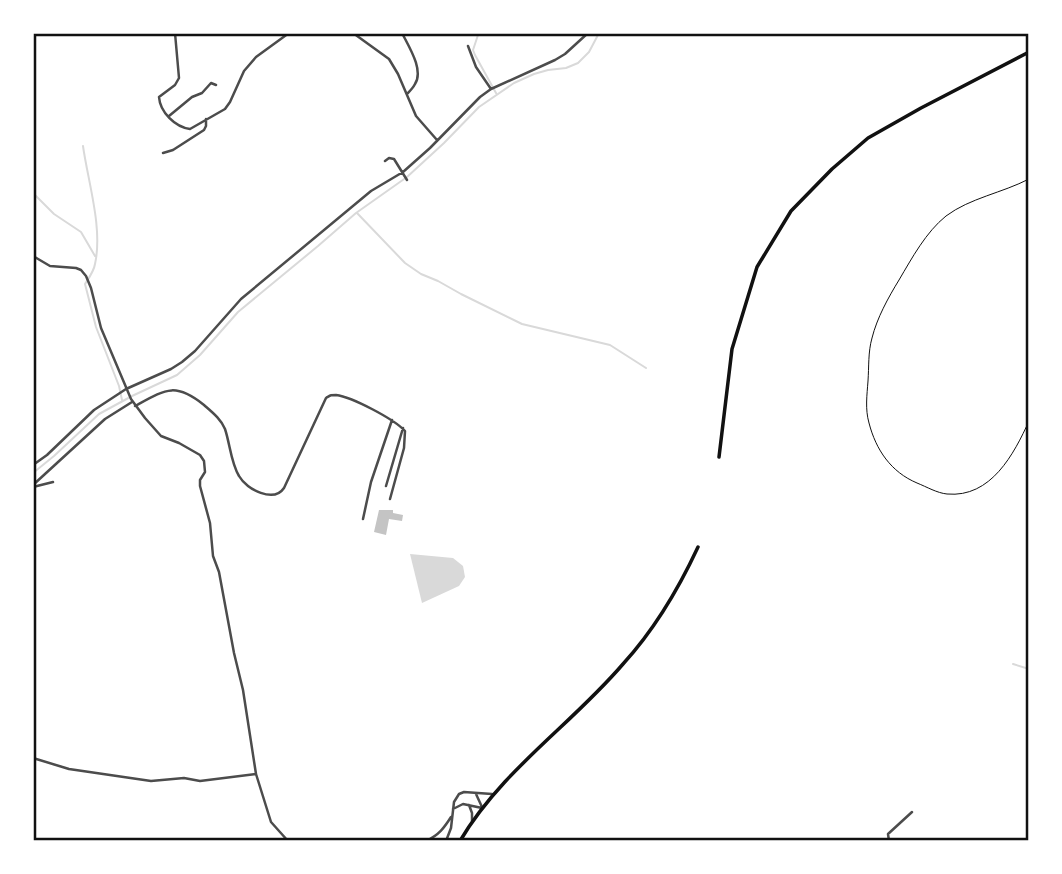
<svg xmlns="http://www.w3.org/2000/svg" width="1062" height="874" font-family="Lato,sans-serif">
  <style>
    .water { fill: #d9d9d9 }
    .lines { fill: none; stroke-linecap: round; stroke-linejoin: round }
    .stream { stroke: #d9d9d9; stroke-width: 2 }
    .building { fill: #c4c4c4 }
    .path { stroke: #111; stroke-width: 1 }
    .minor { stroke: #4c4c4c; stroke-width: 2.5 }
    .primary { stroke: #111; stroke-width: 3.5 }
    .neatline { fill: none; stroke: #111; stroke-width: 2.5 }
  </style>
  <rect width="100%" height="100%" fill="#fff"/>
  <path class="water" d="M 410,554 L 453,558 L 463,566 L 465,577 L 459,586 L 422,603 Z"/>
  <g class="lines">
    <path class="stream" d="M 477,33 L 478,35 L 473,50 L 475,55 L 496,93
      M 83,146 C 88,182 103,228 95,264 C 94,271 89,278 85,284 L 96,327 L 119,386 L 122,400
      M 33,193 L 54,214 L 81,232 L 95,256
      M 357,213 L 405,263 L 421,274 L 438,281 L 461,294 L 522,324 L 610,345 L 646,368
      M 33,473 L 54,456 L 99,414 L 132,396 L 177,375 L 200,355 L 238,312 L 318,246 L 356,213 L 407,177 L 444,143 L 479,107 L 514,83 L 534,74 L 548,70 L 566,68 L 578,63 L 589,52 L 599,33
      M 1013,664 L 1029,669"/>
  </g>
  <path class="building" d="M 379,510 L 393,510 L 393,513 L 403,515 L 402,521 L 389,519 L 386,535 L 374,532 Z"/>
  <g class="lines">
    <path class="path" d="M 1029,179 C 1002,193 970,198 946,216 C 926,232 912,258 899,280 C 888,298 877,318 872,338 C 868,352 869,367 868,381 C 867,395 865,409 869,423 C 876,450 891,472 917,483 C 927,487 937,493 947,494 C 991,498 1014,454 1029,421"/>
    <path class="minor" d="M 175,33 L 179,78 L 175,85 L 159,97 C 160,112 175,127 190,129 L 225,109 L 230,102 L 244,71 L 256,57 L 289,33
      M 353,33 L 389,59 L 398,74 L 416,116 L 437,140
      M 402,33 C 409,47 424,70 415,84 C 413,88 410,91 407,94
      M 468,46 L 476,67 L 491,89
      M 169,116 L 192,97 L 202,93 L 211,83 L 216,85
      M 163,153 L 173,150 L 204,130 L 206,126 L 206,119
      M 385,161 L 389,158 L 394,159 L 407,180
      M 33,256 L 50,266 L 76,268 L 81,270 L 86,276 L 91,288 L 101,328 L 131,399 L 145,418 L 161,436 L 179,443 L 200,455 L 204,461 L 205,472 L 200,480 L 200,486 L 210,523 L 213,556 L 219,572 L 234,653 L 243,690 L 256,774 L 271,822 L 288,841
      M 135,406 C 166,389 175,382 204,405 C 212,412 221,419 225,429 C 230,444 231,463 239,476 C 247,490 274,503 284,488 L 326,398 C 331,395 330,395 336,395 C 352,397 394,419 405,431 L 404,448 L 390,499
      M 33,465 L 47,455 L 94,410 L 126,389 L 171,369 L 182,362 L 195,351 L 241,299 L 371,191 L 403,172 L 430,148 L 480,97 L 491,89 L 555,60 L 565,54 L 588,33
      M 33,485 L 105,419 L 132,402
      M 386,486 L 403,428
      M 33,487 L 53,482
      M 363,519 L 371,482 L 392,420
      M 33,758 L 69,769 L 151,781 L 184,778 L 200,781 L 256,774
      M 476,794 L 482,807
      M 469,805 L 472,813 L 472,821
      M 453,809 L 463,804 L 482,808
      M 426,841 C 439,835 444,828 451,817
      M 446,841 L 451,828 L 454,802 L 459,794 L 464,792 L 492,794
      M 889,841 L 888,834 L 912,812"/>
    <path class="primary" d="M 719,457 L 732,349 L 757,267 L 791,211 L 832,169 L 868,138 L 921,108 L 1029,52
      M 460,841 C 501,771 571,725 623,664 C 655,629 678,590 698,547"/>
  </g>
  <rect width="1062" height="874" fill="none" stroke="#ffffff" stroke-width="70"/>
  <rect x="35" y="35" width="992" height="804" class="neatline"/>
</svg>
